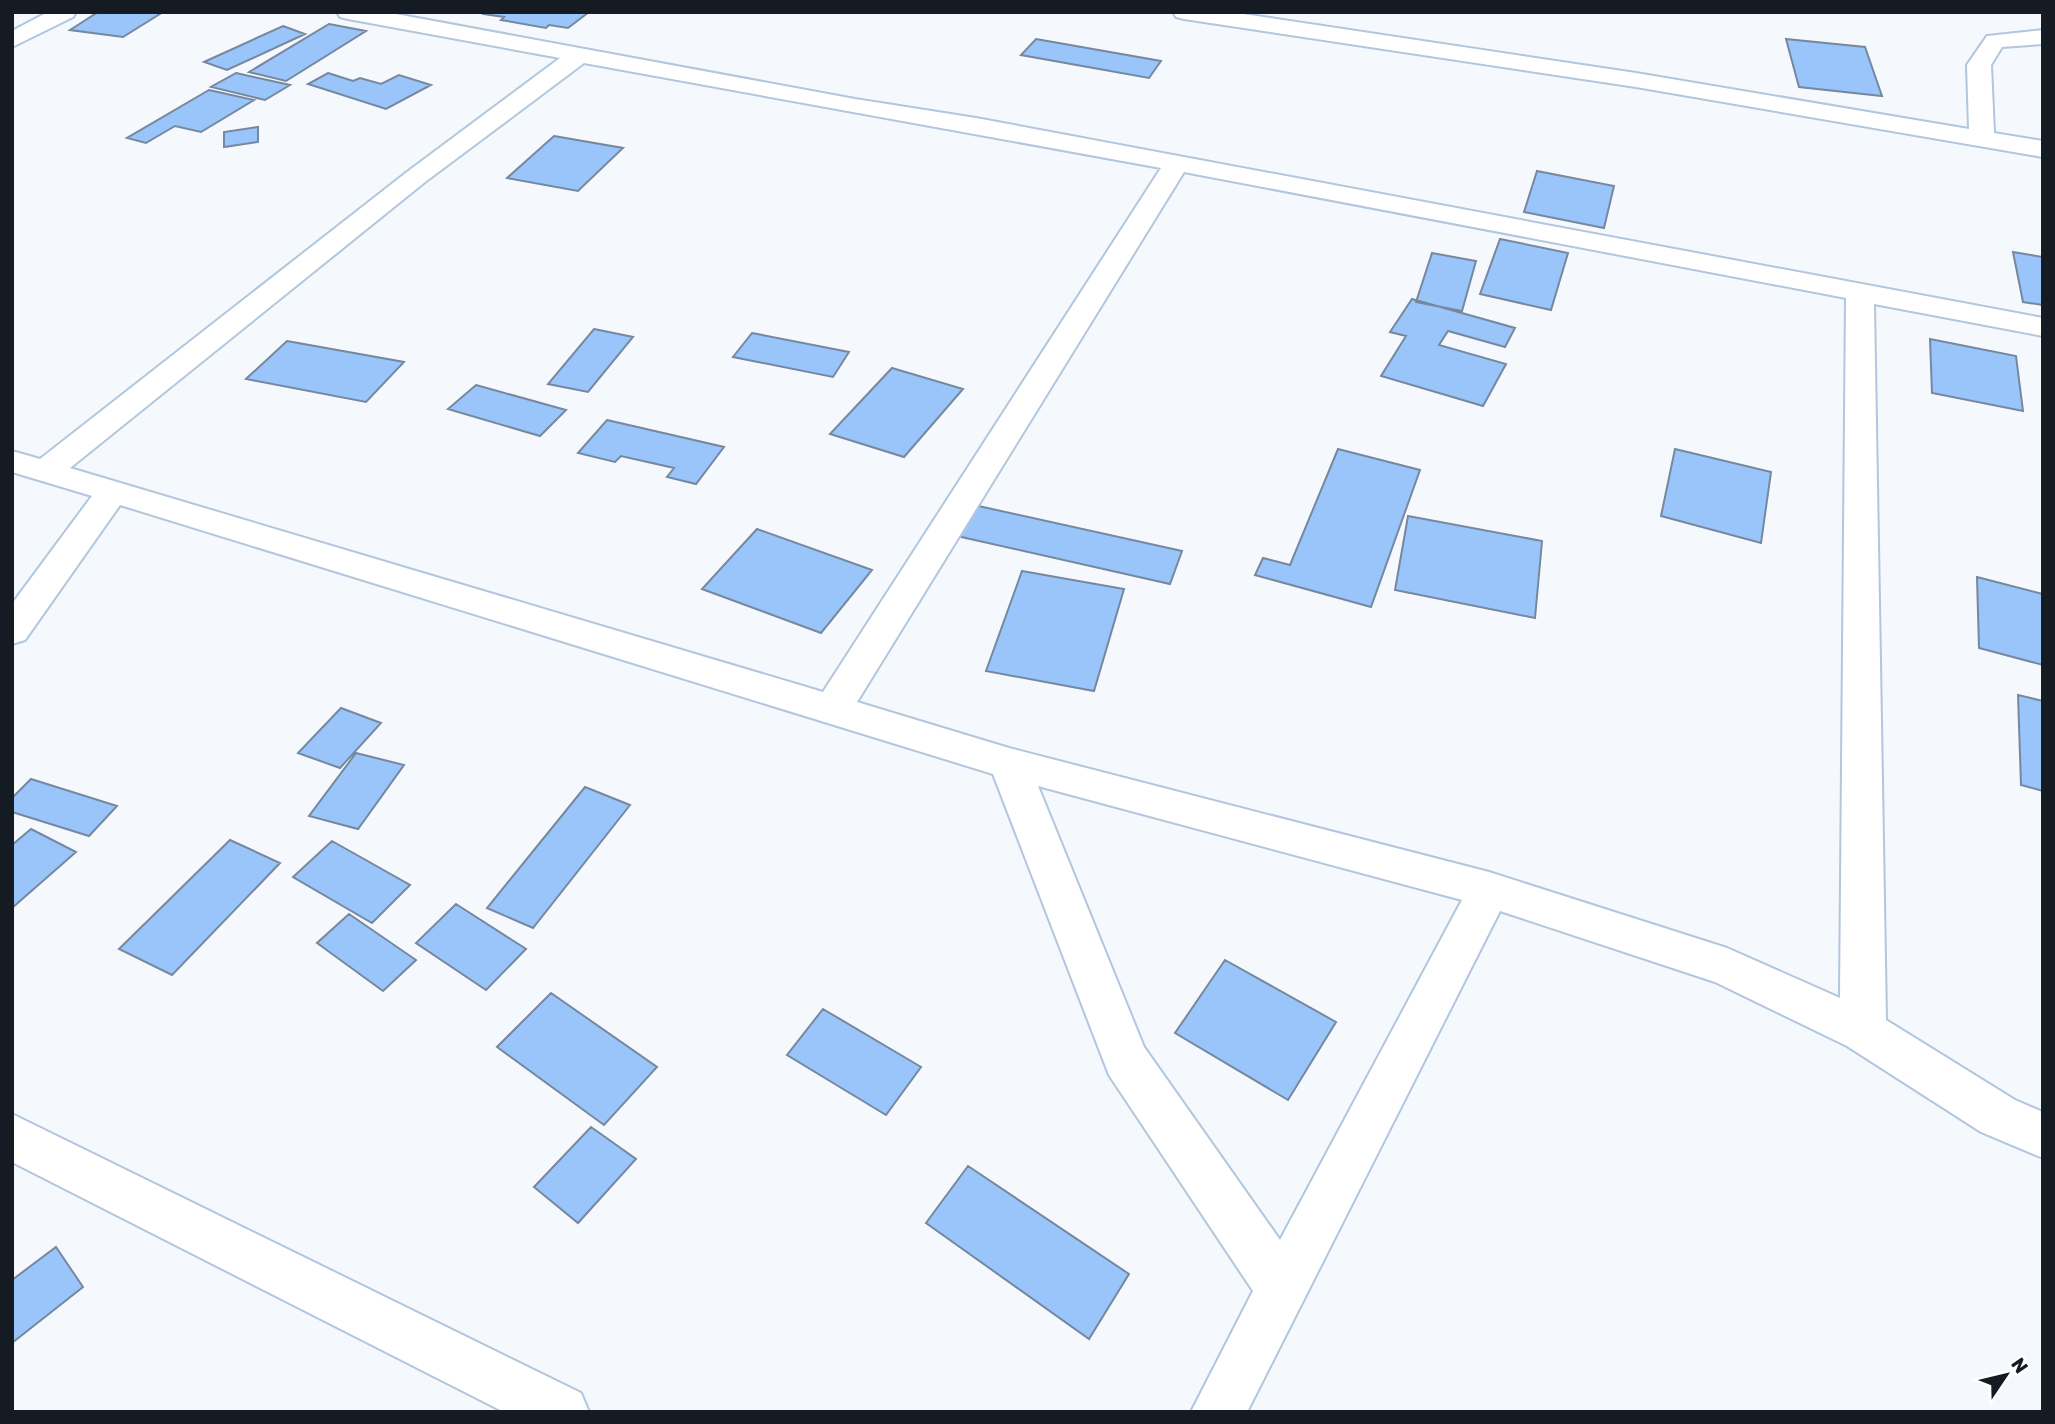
<svg xmlns="http://www.w3.org/2000/svg" width="2055" height="1424" font-family="Rubik,sans-serif">
  <style>
    .building { fill: #99c5fa; stroke: #76889f; stroke-width: 2 }
    .lines { fill: none; stroke-linecap: round; stroke-linejoin: round }
    .street-casing { stroke: #b2c6de; stroke-width: 4 }
    .street { fill: #fff; fill-rule: evenodd }
  </style>
  <rect width="100%" height="100%" fill="#f5f9fe"/>
  <path class="building" d="M 98,12 L 163,12 L 123,37 L 70,30 Z
    M 484,12 L 589,12 L 568,28 L 549,25 L 546,28 L 501,20 L 504,17 L 483,14 Z
    M 329,24 L 366,31 L 286,81 L 249,72 Z
    M 283,26 L 305,34 L 227,70 L 204,62 Z
    M 1036,39 L 1161,61 L 1149,78 L 1021,55 Z
    M 1786,39 L 1865,47 L 1882,96 L 1799,87 Z
    M 236,73 L 290,85 L 265,100 L 211,87 Z
    M 328,73 L 353,81 L 360,78 L 381,84 L 399,75 L 431,85 L 386,109 L 308,84 Z
    M 209,90 L 254,100 L 201,132 L 175,126 L 146,143 L 127,138 Z
    M 258,127 L 258,142 L 224,147 L 224,132 Z
    M 554,136 L 623,148 L 578,191 L 507,178 Z
    M 1537,171 L 1614,186 L 1604,228 L 1524,212 Z
    M 1500,239 L 1568,253 L 1551,310 L 1480,294 Z
    M 2013,252 L 2043,257 L 2043,305 L 2023,302 Z
    M 1432,253 L 1476,261 L 1462,311 L 1416,302 Z
    M 1412,299 L 1515,328 L 1505,347 L 1448,331 L 1439,345 L 1506,364 L 1483,406 L 1381,376 L 1406,336 L 1390,332 Z
    M 594,329 L 633,337 L 588,392 L 548,384 Z
    M 752,333 L 849,352 L 833,377 L 733,357 Z
    M 1930,339 L 2016,356 L 2023,411 L 1932,393 Z
    M 287,341 L 404,362 L 366,402 L 246,379 Z
    M 892,368 L 963,389 L 904,457 L 830,434 Z
    M 476,385 L 566,410 L 540,436 L 448,409 Z
    M 607,420 L 724,447 L 696,484 L 667,477 L 674,468 L 621,456 L 615,462 L 578,453 Z
    M 1338,449 L 1420,470 L 1371,607 L 1255,575 L 1263,558 L 1290,565 Z
    M 1675,449 L 1771,472 L 1761,543 L 1661,516 Z
    M 974,505 L 1182,551 L 1170,584 L 957,536 Z
    M 1408,516 L 1542,541 L 1535,618 L 1395,590 Z
    M 757,529 L 872,570 L 821,633 L 702,589 Z
    M 1022,571 L 1124,589 L 1094,691 L 986,671 Z
    M 1977,577 L 2043,594 L 2043,665 L 1979,648 Z
    M 2018,695 L 2043,701 L 2043,791 L 2021,785 Z
    M 341,708 L 381,723 L 340,768 L 298,753 Z
    M 356,753 L 404,765 L 358,829 L 309,816 Z
    M 31,779 L 117,806 L 89,836 L 12,812 L 12,798 Z
    M 585,787 L 630,805 L 533,928 L 487,908 Z
    M 31,829 L 76,852 L 12,908 L 12,845 Z
    M 230,840 L 280,863 L 172,975 L 119,949 Z
    M 332,841 L 410,885 L 372,923 L 293,877 Z
    M 456,904 L 526,949 L 486,990 L 416,943 Z
    M 349,914 L 416,960 L 383,991 L 317,943 Z
    M 1225,960 L 1336,1022 L 1288,1100 L 1175,1033 Z
    M 551,993 L 657,1067 L 604,1125 L 497,1047 Z
    M 823,1009 L 921,1067 L 886,1115 L 787,1055 Z
    M 591,1127 L 636,1159 L 578,1223 L 534,1187 Z
    M 968,1166 L 1129,1274 L 1089,1339 L 926,1223 Z
    M 56,1247 L 83,1287 L 12,1343 L 12,1280 Z"/>
  <g class="lines">
    <defs>
      <path id="street" d="M 48,12 L 76,12 L 73,17 L 12,47 L 12,31 Z
        M 337,12 L 385,12 L 855,99 L 976,118 L 2043,318 L 2043,336 L 1874,304 L 1886,1020 L 2015,1100 L 2043,1112 L 2043,1158 L 1981,1132 L 1847,1046 L 1715,982 L 1500,911 L 1247,1412 L 1191,1412 L 1253,1291 L 1109,1075 L 993,774 L 120,505 L 25,640 L 12,644 L 12,604 L 92,496 L 12,472 L 12,451 L 40,459 L 407,172 L 560,58 L 348,19 L 340,17 ZM 584,63 L 1161,168 L 823,692 L 70,468 L 425,182 ZM 1184,172 L 1846,298 L 1840,998 L 1727,948 L 1489,872 L 1009,748 L 857,702 ZM 1038,786 L 1462,900 L 1280,1240 L 1144,1047 Z
        M 1173,12 L 1230,12 L 1636,73 L 1969,129 L 1967,65 L 1987,36 L 2043,30 L 2043,44 L 2002,47 L 1991,65 L 1994,133 L 2043,141 L 2043,157 L 1636,87 L 1184,19 L 1176,17 Z
        M 12,1114 L 581,1393 L 589,1412 L 504,1412 L 12,1162 Z"/>
    </defs>
    <use href="#street" class="street-casing"/>
    <use href="#street" class="street"/>
  </g>
  <rect width="2055" height="1424" fill="none" stroke="#141b23" stroke-width="28"/>
  <g transform="translate(2006 1375) rotate(55)" stroke="#ffffff" stroke-width="5" paint-order="stroke">
  <path d="M0-5L12 26L0 18L-12 26Z" fill="#141b23"/>
  <text y="-10" font-size="19" font-weight="bold" text-anchor="middle" fill="#141b23">N</text>
  </g>
</svg>
